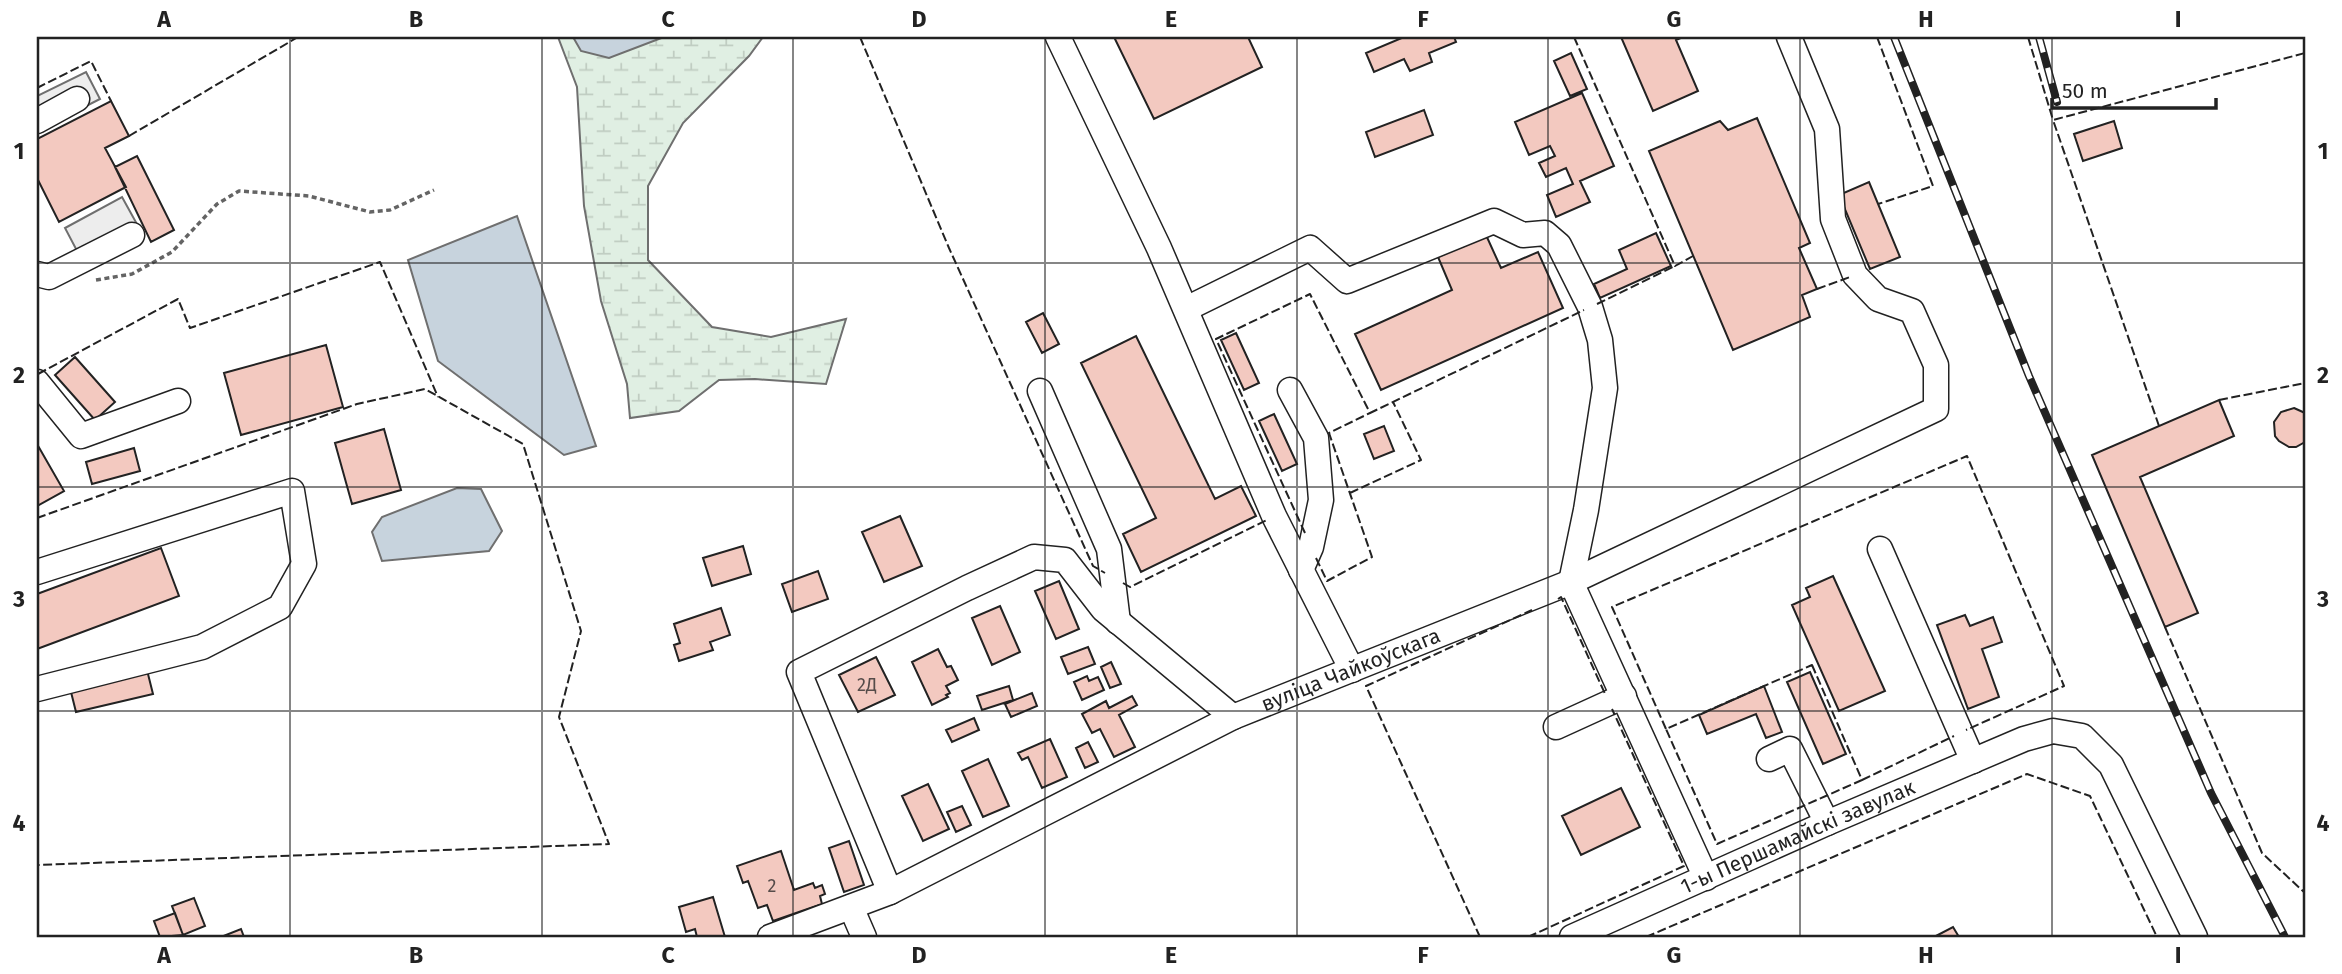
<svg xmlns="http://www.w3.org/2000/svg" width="2342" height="974" font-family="'Fira Sans',sans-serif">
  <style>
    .wetland { fill: url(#wetland-marsh); stroke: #6f6f6f; stroke-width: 2 }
    .parking { fill: #ededed; stroke: #6f6f6f; stroke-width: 2 }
    .water { fill: #c7d3dd; stroke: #6f6f6f; stroke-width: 2 }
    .building { fill: #f3c9c0; stroke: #222; stroke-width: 2 }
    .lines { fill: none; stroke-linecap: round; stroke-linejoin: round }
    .minor-casing { stroke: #222; stroke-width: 27 }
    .path { stroke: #646464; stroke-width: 3.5; stroke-dasharray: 5 3.5; stroke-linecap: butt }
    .minor { stroke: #fff; stroke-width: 24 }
    .rail-casing { stroke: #222; stroke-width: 8 }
    .rail { stroke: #fff; stroke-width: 5; stroke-dasharray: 16; stroke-linecap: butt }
    .fence { stroke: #222; stroke-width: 2; stroke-dasharray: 9 3.5; stroke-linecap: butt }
    .grid { fill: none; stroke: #222; stroke-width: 2; stroke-opacity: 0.55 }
    .labels { text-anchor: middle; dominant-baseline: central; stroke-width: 5; stroke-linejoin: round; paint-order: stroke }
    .number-label { font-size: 18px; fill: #564c4a }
    .street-label { font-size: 21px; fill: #222; stroke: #fff }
    .neatline { fill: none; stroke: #222; stroke-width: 2.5 }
    .grid-label { font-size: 23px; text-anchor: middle; font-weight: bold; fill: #222 }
  </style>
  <defs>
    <pattern id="wetland-marsh" width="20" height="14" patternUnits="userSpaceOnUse" patternTransform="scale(1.75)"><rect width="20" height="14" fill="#e0efe3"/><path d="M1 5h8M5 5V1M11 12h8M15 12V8" fill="none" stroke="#c0cdc2"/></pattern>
  </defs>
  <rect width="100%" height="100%" fill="#fff"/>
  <path class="wetland" d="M 558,37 L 763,37 L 749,56 L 683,123 L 648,186 L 648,260 L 712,327 L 771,337 L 846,319 L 826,384 L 755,379 L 719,380 L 679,411 L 630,418 L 627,384 L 601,301 L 584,206 L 577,87 Z"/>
  <path class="parking" d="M 86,72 L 100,99 L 37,131 L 37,96 Z
    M 122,197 L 143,235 L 85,266 L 65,228 Z"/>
  <path class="water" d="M 573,37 L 664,37 L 609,58 L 581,51 Z
    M 517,216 L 596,446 L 564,455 L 438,361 L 408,260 Z
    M 457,488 L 481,489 L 502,531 L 489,551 L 382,561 L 372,532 L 382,517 Z"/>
  <path class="building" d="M 1114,37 L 1248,37 L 1262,67 L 1154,119 Z
    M 1404,37 L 1454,37 L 1456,42 L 1429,53 L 1432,62 L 1410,71 L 1404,59 L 1374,72 L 1366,53 Z
    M 1621,37 L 1683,37 L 1676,40 L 1698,91 L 1653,111 Z
    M 1571,53 L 1587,89 L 1570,96 L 1554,61 Z
    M 1582,93 L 1614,166 L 1580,181 L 1590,202 L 1556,217 L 1547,195 L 1573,184 L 1566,168 L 1546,177 L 1539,163 L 1555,156 L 1550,146 L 1529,155 L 1515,122 Z
    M 111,101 L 129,136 L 105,148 L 126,187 L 59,222 L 37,178 L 37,139 Z
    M 1424,110 L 1433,135 L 1375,157 L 1366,132 Z
    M 1757,118 L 1810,243 L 1799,248 L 1817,289 L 1802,295 L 1810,317 L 1733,350 L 1649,151 L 1720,121 L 1728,130 Z
    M 2114,121 L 2122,148 L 2083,161 L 2074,134 Z
    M 137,156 L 174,230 L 151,242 L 115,167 Z
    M 1869,182 L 1900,257 L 1870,269 L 1839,195 Z
    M 1656,233 L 1671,266 L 1600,298 L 1594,284 L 1627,269 L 1619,250 Z
    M 1486,235 L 1501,268 L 1538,252 L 1563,308 L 1381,390 L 1355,334 L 1452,290 L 1438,257 Z
    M 1043,313 L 1059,344 L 1042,353 L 1026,322 Z
    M 1236,333 L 1259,383 L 1244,390 L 1221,340 Z
    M 1136,336 L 1215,499 L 1241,486 L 1256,516 L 1141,572 L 1123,534 L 1156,518 L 1081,363 Z
    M 326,345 L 343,407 L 241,435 L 224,373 Z
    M 75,357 L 115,402 L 95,420 L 55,375 Z
    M 2219,400 L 2234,436 L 2140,477 L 2198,613 L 2165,627 L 2092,455 Z
    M 2294,408 L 2305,413 L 2305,442 L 2296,447 L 2289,447 L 2279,441 L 2275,436 L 2274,422 L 2281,412 Z
    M 1274,414 L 1297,464 L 1282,471 L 1259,421 Z
    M 1384,426 L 1394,451 L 1374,459 L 1364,434 Z
    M 384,429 L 401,490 L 352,504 L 335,443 Z
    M 37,444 L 64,491 L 37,506 Z
    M 134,448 L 140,471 L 92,484 L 86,462 Z
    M 900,516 L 922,566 L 884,582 L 862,532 Z
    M 743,546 L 751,574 L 712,586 L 703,558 Z
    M 161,548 L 179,596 L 37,649 L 37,594 Z
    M 818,571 L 828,599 L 792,612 L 782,584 Z
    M 1833,576 L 1885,691 L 1839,711 L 1792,605 L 1810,597 L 1806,588 Z
    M 1059,581 L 1079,629 L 1056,639 L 1035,591 Z
    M 1000,606 L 1020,652 L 992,665 L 972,618 Z
    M 721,608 L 730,635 L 710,642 L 713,650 L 679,661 L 674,645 L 680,643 L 674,624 Z
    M 1965,615 L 1970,626 L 1993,617 L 2002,642 L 1982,649 L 1999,697 L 1968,709 L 1937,625 Z
    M 1088,647 L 1095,664 L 1068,674 L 1061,657 Z
    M 938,649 L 947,667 L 951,666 L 958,680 L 946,686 L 950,693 L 946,695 L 948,697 L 932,705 L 912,662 Z
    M 876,657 L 895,695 L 858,712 L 839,675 Z
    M 1111,662 L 1121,684 L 1110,688 L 1101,667 Z
    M 146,666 L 153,694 L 76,712 L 69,684 Z
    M 1810,672 L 1846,754 L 1823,764 L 1787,682 Z
    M 1087,676 L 1089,681 L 1098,677 L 1104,690 L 1082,700 L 1074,682 Z
    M 1009,686 L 1013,700 L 982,710 L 977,696 Z
    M 1764,686 L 1782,732 L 1766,738 L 1756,714 L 1707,734 L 1699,715 Z
    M 1032,693 L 1037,706 L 1011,717 L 1005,704 Z
    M 1132,696 L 1137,705 L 1119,715 L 1135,747 L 1114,757 L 1100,729 L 1092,733 L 1082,714 L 1106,701 L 1109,708 Z
    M 974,718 L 979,730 L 952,742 L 946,730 Z
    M 1050,739 L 1067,777 L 1042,788 L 1028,757 L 1022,760 L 1018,753 Z
    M 1088,742 L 1098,762 L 1085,768 L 1076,748 Z
    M 988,759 L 1009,806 L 983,817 L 962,771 Z
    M 928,784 L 949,829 L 923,841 L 902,796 Z
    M 1621,788 L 1640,827 L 1581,855 L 1562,816 Z
    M 962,806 L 971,825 L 956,832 L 947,812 Z
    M 849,841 L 864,885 L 844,892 L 829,848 Z
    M 781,851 L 794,890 L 813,883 L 815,888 L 822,885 L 825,894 L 820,896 L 822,904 L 773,921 L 767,905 L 758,908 L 748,881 L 743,883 L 737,866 Z
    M 713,897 L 725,937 L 697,937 L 695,929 L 686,932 L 679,907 Z
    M 194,898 L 205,926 L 183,935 L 172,906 Z
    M 175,913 L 183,935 L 160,937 L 154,921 Z
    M 1953,927 L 1959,937 L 1934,937 Z
    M 241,929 L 244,937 L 221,937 Z"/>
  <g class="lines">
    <defs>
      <g id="minor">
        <path d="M 1058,37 L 1159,248 L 1274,516 L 1352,670"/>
        <path d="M 37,121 L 77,99"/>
        <path d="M 37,274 L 49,277 L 132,235"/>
        <path d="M 1186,309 L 1310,248 L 1347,281 L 1494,221 L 1523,235 L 1545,233 L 1559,245 L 1590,307 L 1600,340 L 1605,388 L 1586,510 L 1571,582 L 1706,878"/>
        <path d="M 37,382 L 81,436 L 178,401"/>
        <path d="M 1290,390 L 1316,438 L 1321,500 L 1311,547 L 1301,570"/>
        <path d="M 1040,391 L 1109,549 L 1118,622"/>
        <path d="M 1880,549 L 1973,761"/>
        <path d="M 37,572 L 292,491 L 304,564 L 280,607 L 202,647 L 37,689"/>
        <path d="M 1556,727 L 1624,696"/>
        <path d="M 1769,759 L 1790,749 L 1827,823"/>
        <path d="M 890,892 L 799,672 L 967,588 L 1034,557 L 1065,560 L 1103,609 L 1233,717"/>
        <path d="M 851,907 L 864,937"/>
        <path id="s1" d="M 770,937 L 890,892 L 1233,717 L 1571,582 L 1936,409 L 1936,365 L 1912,311 L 1878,299 L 1855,275 L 1833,219 L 1827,129 L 1789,37"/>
        <path id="s2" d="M 1572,937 L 1827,823 L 2024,739 L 2053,731 L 2082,736 L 2111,765 L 2195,937"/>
      </g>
    </defs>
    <use href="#minor" class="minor-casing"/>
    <path class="path" d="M 96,280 L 132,274 L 172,252 L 217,204 L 239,191 L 309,196 L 370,212 L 390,210 L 434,190"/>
    <use href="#minor" class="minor"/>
    <defs>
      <path id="rail" d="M 1894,37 L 2029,376 L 2211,793 L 2285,937
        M 2039,37 L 2057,102"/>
    </defs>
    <use href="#rail" class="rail-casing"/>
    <use href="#rail" class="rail"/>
    <path class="fence" d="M 860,37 L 949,248 L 1093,566 L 1105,573
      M 1574,37 L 1675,266 L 1693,256
      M 1877,37 L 1933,186 L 1878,204
      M 2028,37 L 2053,120
      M 37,88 L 91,61 L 111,101
      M 129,136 L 298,37
      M 1817,289 L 1850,277
      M 1597,304 L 1675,266
      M 38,374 L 178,299 L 190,328 L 380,262 L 438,397
      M 2219,400 L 2305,383
      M 2159,426 L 2053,120 L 2305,53
      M 1350,493 L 1421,460 L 1393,402
      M 37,518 L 357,404 L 425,389 L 523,444 L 581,631 L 559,717 L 609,844 L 37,865
      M 1305,533 L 1216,339 L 1310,294 L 1370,413 L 1584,310
      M 1316,558 L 1327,581 L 1372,557 L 1329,433 L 1370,413
      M 1123,583 L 1130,587 L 1267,520
      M 1558,599 L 1561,597 L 1606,696
      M 2165,627 L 2262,853 L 2305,893
      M 1812,665 L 1862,780 L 1717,844 L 1666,729 Z
      M 1666,729 L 1612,607 L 1967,456 L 2064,686 L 1966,730
      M 1862,780 L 1954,736
      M 1480,937 L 1366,686 L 1532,610
      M 1528,937 L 1684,866 L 1612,709
      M 1646,937 L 2027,774 L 2090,796 L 2157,937"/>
  </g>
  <path class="grid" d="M 290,37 L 290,937M 542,37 L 542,937M 793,37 L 793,937M 1045,37 L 1045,937M 1297,37 L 1297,937M 1548,37 L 1548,937M 1800,37 L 1800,937M 2052,37 L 2052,937M 37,263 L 2305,263M 37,487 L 2305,487M 37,711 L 2305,711"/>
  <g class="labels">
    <g class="number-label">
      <text x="867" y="685">2Д</text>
      <text x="772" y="886">2</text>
    </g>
    <g class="street-label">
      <text stroke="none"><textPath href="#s1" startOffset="640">вуліца Чайкоўскага</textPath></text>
      <text stroke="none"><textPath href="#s2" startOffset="247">1-ы Першамайскі завулак</textPath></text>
    </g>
  </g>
  <rect width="2342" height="974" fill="none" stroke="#ffffff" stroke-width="77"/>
  <path d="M2052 98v10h164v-10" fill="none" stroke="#222222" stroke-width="3.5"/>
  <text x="2062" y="98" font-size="21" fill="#222222" stroke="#ffffff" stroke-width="5" paint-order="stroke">50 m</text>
  <rect x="38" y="38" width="2266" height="898" class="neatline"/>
  <g class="grid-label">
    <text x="164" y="27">A</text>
    <text x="416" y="27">B</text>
    <text x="668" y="27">C</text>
    <text x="919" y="27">D</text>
    <text x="1171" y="27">E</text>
    <text x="1423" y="27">F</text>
    <text x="1674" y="27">G</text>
    <text x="1926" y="27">H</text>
    <text x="2178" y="27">I</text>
    <text x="19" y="159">1</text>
    <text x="2323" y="159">1</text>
    <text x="19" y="383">2</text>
    <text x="2323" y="383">2</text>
    <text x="19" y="607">3</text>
    <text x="2323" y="607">3</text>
    <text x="19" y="831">4</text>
    <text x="2323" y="831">4</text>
    <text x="164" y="963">A</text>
    <text x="416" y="963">B</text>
    <text x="668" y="963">C</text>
    <text x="919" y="963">D</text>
    <text x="1171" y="963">E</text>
    <text x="1423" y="963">F</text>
    <text x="1674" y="963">G</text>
    <text x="1926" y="963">H</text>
    <text x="2178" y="963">I</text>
  </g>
</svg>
